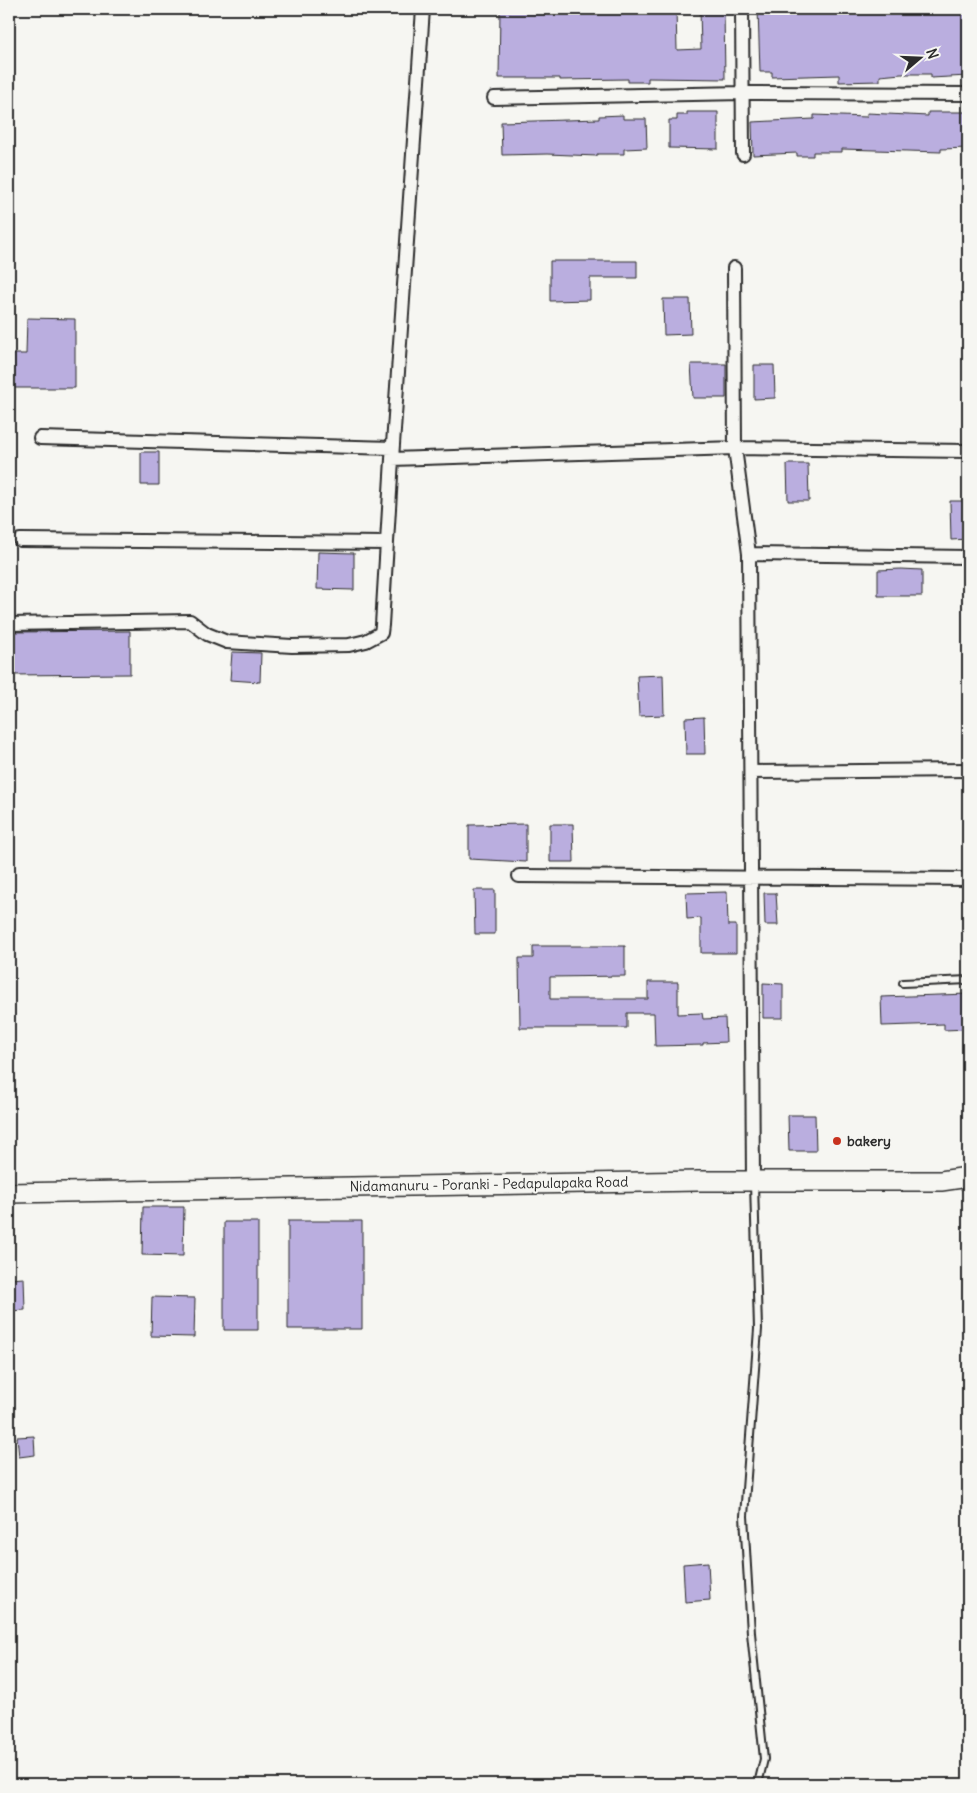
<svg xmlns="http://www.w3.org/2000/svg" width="977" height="1793" font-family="Delius,sans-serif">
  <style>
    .building { fill: #baaedf; stroke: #2b2b2b }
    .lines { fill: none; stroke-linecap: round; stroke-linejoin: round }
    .lane-casing { stroke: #2b2b2b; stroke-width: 10 }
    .street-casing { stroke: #2b2b2b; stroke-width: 16 }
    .secondary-casing { stroke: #2b2b2b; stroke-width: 22 }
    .lane { stroke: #f6f6f2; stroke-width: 6 }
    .street { stroke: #f6f6f2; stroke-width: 12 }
    .secondary { stroke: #f6f6f2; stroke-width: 19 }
    .poi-dot { fill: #c8321e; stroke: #f6f6f2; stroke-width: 2 }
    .labels { text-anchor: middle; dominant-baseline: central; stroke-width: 4; stroke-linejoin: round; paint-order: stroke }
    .poi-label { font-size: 14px; font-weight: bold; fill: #2b2b2b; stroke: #f6f6f2; text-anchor: start }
    .street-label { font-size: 14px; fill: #2b2b2b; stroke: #f6f6f2 }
  </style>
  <rect width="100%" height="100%" fill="#f6f6f2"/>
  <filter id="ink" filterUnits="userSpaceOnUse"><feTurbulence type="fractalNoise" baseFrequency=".02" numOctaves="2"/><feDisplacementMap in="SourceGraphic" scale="10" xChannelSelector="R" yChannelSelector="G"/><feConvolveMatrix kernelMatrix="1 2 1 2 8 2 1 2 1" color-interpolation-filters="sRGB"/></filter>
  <g filter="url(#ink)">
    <path class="building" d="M 574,9 L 618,9 L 618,12 L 676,10 L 677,50 L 701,49 L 700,9 L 724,9 L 725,79 L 648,78 L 648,82 L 628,82 L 628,79 L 560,80 L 560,78 L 499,78 L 500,11 Z
      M 758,9 L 968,9 L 968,76 L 931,78 L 931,74 L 901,74 L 880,76 L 880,81 L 839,82 L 839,75 L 772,77 L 772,72 L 760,72 Z
      M 687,112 L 718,112 L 718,149 L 669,148 L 669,120 L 677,120 L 677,115 L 687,115 Z
      M 928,112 L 966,112 L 966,116 L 968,116 L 968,148 L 941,149 L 941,152 L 842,149 L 842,152 L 813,152 L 813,156 L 797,156 L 797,153 L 753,155 L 752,122 L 814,119 L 814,115 L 867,117 L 867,113 L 928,116 Z
      M 623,115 L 623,119 L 646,119 L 647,148 L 624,149 L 624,154 L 597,154 L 597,156 L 547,154 L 502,155 L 501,122 L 599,119 L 599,116 Z
      M 550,261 L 637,261 L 637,278 L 590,278 L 590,300 L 550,301 Z
      M 663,299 L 690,299 L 691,334 L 664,335 Z
      M 27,318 L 75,319 L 75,388 L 9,388 L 9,354 L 26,354 Z
      M 691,364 L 726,364 L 726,398 L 693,398 Z
      M 754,365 L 774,365 L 775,398 L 754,399 Z
      M 141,452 L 159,452 L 159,485 L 141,485 Z
      M 787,464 L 808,464 L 809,501 L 788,501 Z
      M 950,501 L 968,501 L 968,539 L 951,540 Z
      M 318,552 L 354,553 L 354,590 L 317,589 Z
      M 901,569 L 922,570 L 922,596 L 878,596 L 878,570 Z
      M 130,631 L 130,674 L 9,675 L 9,632 Z
      M 232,652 L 261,653 L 260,682 L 230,680 Z
      M 663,675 L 664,715 L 639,716 L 637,676 Z
      M 704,717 L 705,754 L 686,754 L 685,718 Z
      M 526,824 L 526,862 L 469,859 L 469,825 Z
      M 550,824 L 573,824 L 574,862 L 550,862 Z
      M 474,890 L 495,890 L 495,934 L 475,934 Z
      M 727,892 L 728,925 L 736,925 L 736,953 L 701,953 L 701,918 L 687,919 L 686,893 Z
      M 764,893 L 776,893 L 778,925 L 765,925 Z
      M 533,946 L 625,946 L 625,976 L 550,977 L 550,999 L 648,999 L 648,982 L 678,982 L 678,1014 L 702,1013 L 703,1019 L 725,1018 L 726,1042 L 703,1043 L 703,1045 L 655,1046 L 654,1013 L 627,1013 L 627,1028 L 520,1028 L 519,958 L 533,958 Z
      M 763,983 L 783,984 L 783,1018 L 763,1018 Z
      M 968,994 L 968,1029 L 944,1030 L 944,1024 L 882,1026 L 881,997 Z
      M 788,1115 L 815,1115 L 816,1151 L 789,1151 Z
      M 143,1207 L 184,1207 L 183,1256 L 142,1255 Z
      M 288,1221 L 362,1221 L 362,1329 L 288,1329 Z
      M 224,1222 L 258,1222 L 258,1330 L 224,1330 Z
      M 24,1278 L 25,1310 L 9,1311 L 9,1279 Z
      M 152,1297 L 195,1298 L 194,1337 L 151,1336 Z
      M 34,1436 L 35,1455 L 19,1457 L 17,1437 Z
      M 708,1562 L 710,1600 L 685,1602 L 683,1564 Z"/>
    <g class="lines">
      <defs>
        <path id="lane" d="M 903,983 L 968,980
          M 754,1183 L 758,1329 L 744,1516 L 751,1633 L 764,1759 L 758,1784"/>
        <path id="street" d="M 423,9 L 392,459 L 735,448 L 968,451
          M 742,9 L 743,154
          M 494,98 L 743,93 L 968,94
          M 734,268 L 735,448 L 749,554 L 753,1180
          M 40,438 L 392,448
          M 20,540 L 387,543
          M 749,554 L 968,557
          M 9,624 L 190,621 L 207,634 L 227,642 L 292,646 L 349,645 L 366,641 L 381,633 L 382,625 L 392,459
          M 751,772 L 968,770
          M 519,876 L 968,879"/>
        <path id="secondary" d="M 9,1193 L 698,1181 L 941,1181 L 968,1177"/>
      </defs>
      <use href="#lane" class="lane-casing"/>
      <use href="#street" class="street-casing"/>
      <use href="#secondary" class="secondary-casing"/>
      <use href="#lane" class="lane"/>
      <use href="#street" class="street"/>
      <use href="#secondary" class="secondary"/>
    </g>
  </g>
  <circle class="poi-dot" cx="837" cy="1141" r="5"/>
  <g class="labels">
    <g class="poi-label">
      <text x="847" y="1141">bakery</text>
    </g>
    <g class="street-label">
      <text transform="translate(489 1184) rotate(-1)">Nidamanuru - Poranki - Pedapulapaka Road</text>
    </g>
  </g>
  <rect width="977" height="1793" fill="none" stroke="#f6f6f2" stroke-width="30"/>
  <rect x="15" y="15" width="947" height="1763" fill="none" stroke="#2b2b2b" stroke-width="2" filter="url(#ink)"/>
  <g transform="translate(920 58) rotate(71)" stroke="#f6f6f2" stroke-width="4" paint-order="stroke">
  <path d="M0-4L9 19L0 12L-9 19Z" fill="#2b2b2b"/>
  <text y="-8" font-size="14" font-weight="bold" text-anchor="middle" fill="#2b2b2b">N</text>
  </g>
</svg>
